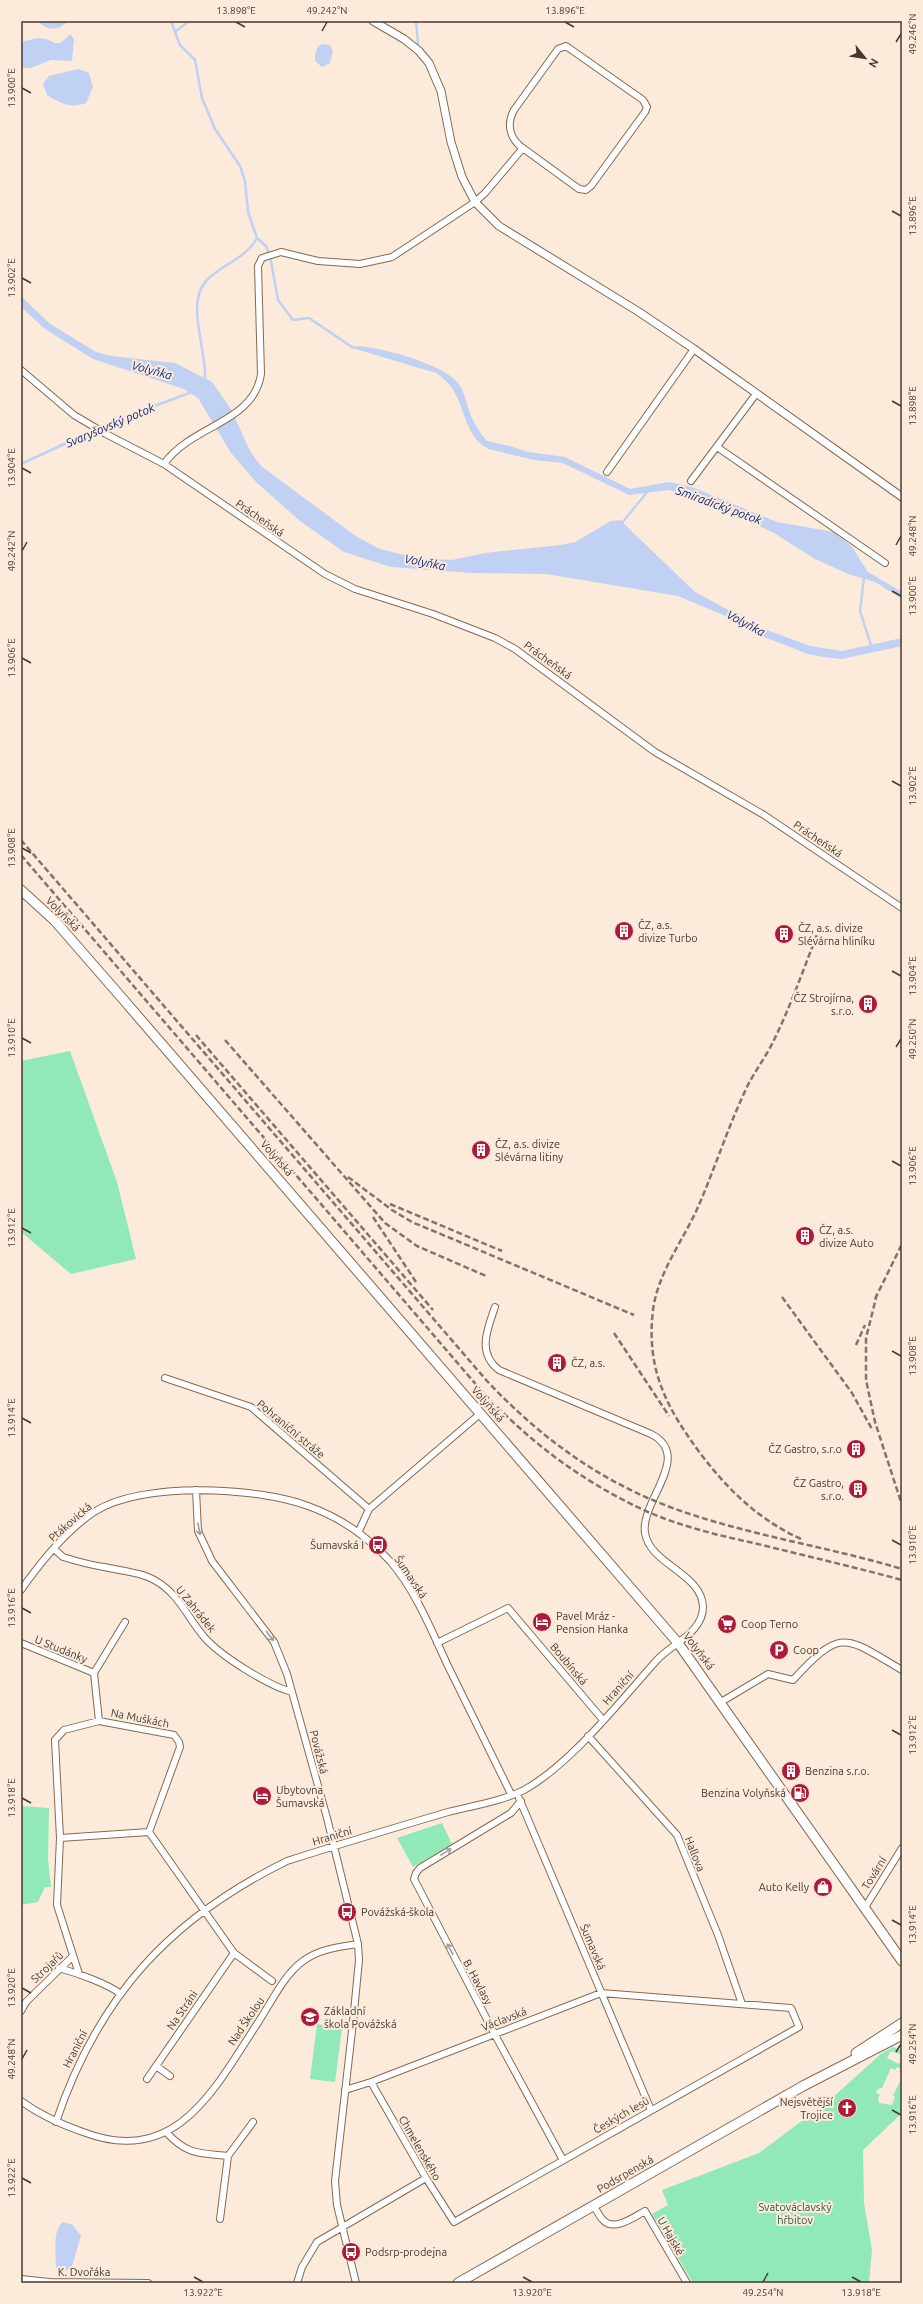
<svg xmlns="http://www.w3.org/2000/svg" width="923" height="2304" font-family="Ubuntu,sans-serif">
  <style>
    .green { fill: #90e9b7 }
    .water { fill: #c0d1f3 }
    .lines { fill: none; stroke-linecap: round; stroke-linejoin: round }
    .stream { stroke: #c0d1f3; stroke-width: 2.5 }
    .minor-casing { stroke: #826a51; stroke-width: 8 }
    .tertiary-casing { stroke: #826a51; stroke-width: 9 }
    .primary-casing { stroke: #826a51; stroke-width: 11 }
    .minor { stroke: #fff; stroke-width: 6 }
    .tertiary { stroke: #fff; stroke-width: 7 }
    .primary { stroke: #fff; stroke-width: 9 }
    .rail { stroke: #817468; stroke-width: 2.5; stroke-dasharray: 6 3; stroke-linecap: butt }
    .oneway { stroke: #a29c97 }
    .ticks { fill: none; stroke: #44392f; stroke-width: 1.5 }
    .labels { text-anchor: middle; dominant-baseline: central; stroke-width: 4; stroke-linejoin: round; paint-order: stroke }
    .street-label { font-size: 11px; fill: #44392f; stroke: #fcebdb }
    .poi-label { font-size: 11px; fill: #44392f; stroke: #fcebdb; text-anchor: start }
    .park-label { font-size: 11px; fill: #27523b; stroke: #fcebdb }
    .water-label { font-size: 12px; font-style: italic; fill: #092784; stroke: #fcebdb }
    .neatline { fill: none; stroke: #44392f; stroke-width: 1.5 }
    .ticks-label { font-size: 10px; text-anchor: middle; fill: #44392f }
  </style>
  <rect width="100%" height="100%" fill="#fcebdb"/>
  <path class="green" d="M 21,971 L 23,1045 L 21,1046 Z
    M 70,1051 L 117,1182 L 136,1259 L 71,1274 L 21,1232 L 21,1061 Z
    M 21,1806 L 49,1808 L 48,1860 L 51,1887 L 45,1887 L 38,1902 L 21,1905 Z
    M 442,1823 L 452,1844 L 413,1867 L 397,1838 Z
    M 317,2024 L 342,2028 L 335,2082 L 310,2079 Z
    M 893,2047 L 902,2051 L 902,2055 L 891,2051 L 887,2058 L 899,2064 L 902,2057 L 902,2073 L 899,2072 L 901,2069 L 897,2067 L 895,2070 L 891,2068 L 882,2088 L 878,2089 L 876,2093 L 880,2095 L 878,2098 L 879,2103 L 892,2105 L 895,2097 L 893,2096 L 902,2077 L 902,2113 L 863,2150 L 864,2203 L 872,2250 L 869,2283 L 693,2283 L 652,2214 L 668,2205 L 662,2190 L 759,2153 L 831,2099 L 882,2053 Z"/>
  <path class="water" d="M 38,21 L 68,21 C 59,31 47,31 38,21 Z
    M 70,34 L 74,39 L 72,61 L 51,60 L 30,68 L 21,68 L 21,42 C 27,41 34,38 40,38 C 57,40 55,51 70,34 Z
    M 322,44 L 330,45 L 333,51 L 330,63 L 322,67 L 315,61 C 315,54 315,48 322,44 Z
    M 78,69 L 89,73 L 93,87 L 86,103 C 71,109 59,103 47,95 L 43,84 L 49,76 Z
    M 21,296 L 49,323 L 96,352 L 111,356 L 175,363 L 212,382 L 231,409 L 250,451 L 261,466 L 357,537 L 380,549 L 416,558 L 452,560 L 485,553 L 561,545 L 575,542 L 611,521 L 620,520 L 695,592 L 762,628 L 810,646 L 842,651 L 902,638 L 902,646 L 842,659 L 823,657 L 808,654 L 759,635 L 728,617 L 678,596 L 546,574 L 472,573 L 391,567 L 344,552 L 300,521 L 256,482 L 231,453 L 198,398 L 184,389 L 93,359 L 45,329 L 21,307 Z
    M 358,346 C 381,347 446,365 459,384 C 466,395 467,407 472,418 C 476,427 481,434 487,441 L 510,446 L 528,452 L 565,457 L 630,489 L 669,482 L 692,487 L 777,522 L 834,532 L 852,547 L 868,572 L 902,592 L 902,599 L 875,582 L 848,574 L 815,559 L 774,533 L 710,503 L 669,490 L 629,495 L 563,463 L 534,460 L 489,449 C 458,434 469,393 436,373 L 359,350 Z
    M 63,2222 L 73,2225 L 81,2236 L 72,2266 L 70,2269 L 60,2272 L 56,2267 C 56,2255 52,2229 63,2222 Z"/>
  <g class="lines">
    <path class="stream" d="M 171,21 L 175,32
      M 189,21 L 175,32 L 180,45 L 195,60 L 202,98 L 215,129 L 240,166 L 245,181 L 248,212 L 257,238 L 266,246 L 270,256 L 278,300 L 293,320 L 309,318 L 352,347 L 361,349
      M 416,21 L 418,44
      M 205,381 C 208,351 183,301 209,278 C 224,264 247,257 257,238
      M 21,464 L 114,421 L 192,392
      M 621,524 L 648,491
      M 864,578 L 860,611 L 871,645"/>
    <defs>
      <path id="minor" d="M 566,46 L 643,100 L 647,107 L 645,112 L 591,186 L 586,190 L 579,189 L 520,146 C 509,136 507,123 514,110 L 558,49 Z
        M 21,370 L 74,415 L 106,434 L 164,464 L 325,574 L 355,589 L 433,614 L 495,638 L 515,649 L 655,752 L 764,815 L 902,908
        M 717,447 L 885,563
        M 164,464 C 191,425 254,423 261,374 L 258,266 L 262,258 L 281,252 L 318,261 L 360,264 L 392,257 L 475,202 L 485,193 L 523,148
        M 607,472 L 694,349
        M 691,481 L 756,394
        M 165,1378 L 251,1407 L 369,1509
        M 196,1490 L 198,1531 L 212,1561 L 274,1642 L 287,1674 L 327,1818 L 358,1944 L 359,1960 L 353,2022 L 335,2181 L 337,2205 L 356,2283
        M 359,1531 L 369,1509 L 481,1413
        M 54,1549 L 63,1557 C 76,1561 90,1565 104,1567 C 121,1571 141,1572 156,1581 C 179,1594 189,1620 205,1638 C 222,1657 269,1686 292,1692
        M 21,1590 C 40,1563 67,1530 94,1512 C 141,1481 257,1487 308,1506 C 339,1517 367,1536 390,1561 C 415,1590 431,1629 447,1664 C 468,1707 490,1751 511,1794
        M 21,1643 L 94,1673
        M 437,1643 L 508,1608 L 603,1720
        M 721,1702 L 768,1674 L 793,1680 C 842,1627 844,1636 902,1670
        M 99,1721 L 94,1673 L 125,1622
        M 588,1736 L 677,1835 L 718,1935 L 742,2004
        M 519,1798 L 651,2110
        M 521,1801 L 511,1813 L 420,1868 L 416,1873 L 414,1879 L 494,2033 L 563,2160
        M 149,1832 L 234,1953 L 272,1981
        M 60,1838 L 149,1832 L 180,1747 L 179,1742 L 174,1735 L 99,1721 L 64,1730 L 55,1740 L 60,1838 L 57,1905 L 79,1974
        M 864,1909 L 902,1848
        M 59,1968 C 77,1973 106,1983 121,1994
        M 21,2011 L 26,2002 L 73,1956
        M 156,2066 L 170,2076
        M 147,2079 L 234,1953
        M 345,2090 L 371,2082 L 601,1993 L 791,2008 L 799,2027 L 454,2222 L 426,2178 L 371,2082
        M 21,2101 C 40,2115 60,2124 83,2132 C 177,2168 215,2088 259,2021 C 272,2001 284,1975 303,1961 C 319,1949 339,1947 358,1944
        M 56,2122 C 98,1997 169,1919 287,1861 C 340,1844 394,1828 448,1812 C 471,1806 503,1801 524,1790 C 571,1764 621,1700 657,1660 C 671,1644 703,1633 703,1607 C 702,1573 650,1565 645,1533 C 640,1501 694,1456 651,1434 L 499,1370 C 477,1353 487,1330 495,1307
        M 167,2133 C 187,2155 200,2153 228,2156
        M 594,2206 C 597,2211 599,2216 603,2220 C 614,2232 634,2217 645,2211 L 687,2283
        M 220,2219 L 228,2156 L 253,2122
        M 21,2279 L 49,2282 L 148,2283
        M 297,2283 L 302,2267 L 317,2242 L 426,2178"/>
      <path id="tertiary" d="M 373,21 L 404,39 L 419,51 L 429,63 L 441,91 L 451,142 L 462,177 L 475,202 L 499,226 L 639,312 L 694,349 L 902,497"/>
      <path id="primary" d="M 21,890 L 55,921 L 122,998 L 678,1643 L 902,1961
        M 856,2053 L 902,2023
        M 458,2283 L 803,2086 L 902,2035"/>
    </defs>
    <use href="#minor" class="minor-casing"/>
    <use href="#tertiary" class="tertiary-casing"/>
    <use href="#primary" class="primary-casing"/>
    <use href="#minor" class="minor"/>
    <use href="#tertiary" class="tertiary"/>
    <use href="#primary" class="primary"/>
    <path class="rail" d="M 21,840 L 487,1381 C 540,1437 598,1480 670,1507 C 745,1535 826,1546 902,1569
      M 21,855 L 479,1388 C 528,1441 582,1482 648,1512 C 683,1527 721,1536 758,1544 C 806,1556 854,1567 902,1580
      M 196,1035 L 433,1310
      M 225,1040 L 385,1223 L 417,1246 L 486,1276
      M 348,1177 L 392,1210 L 412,1222 L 634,1315
      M 390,1204 L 502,1251
      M 373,1217 L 416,1282
      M 877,1294 L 866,1338 L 866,1380 L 875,1422 L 902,1505
      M 782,1297 L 852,1393 L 873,1431
      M 875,1299 L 902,1244
      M 614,1333 L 669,1416
      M 856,1345 L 865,1325
      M 801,1539 C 759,1520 728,1490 700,1453 C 666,1407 646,1369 653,1310 C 658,1272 683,1241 698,1207 C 715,1168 728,1127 746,1089 C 754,1072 766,1057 774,1040 C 791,1005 804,968 818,932"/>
  </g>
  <defs><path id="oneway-shaft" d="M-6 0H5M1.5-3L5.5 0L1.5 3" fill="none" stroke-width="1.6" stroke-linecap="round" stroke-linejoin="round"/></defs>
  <g class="oneway">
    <use href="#oneway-shaft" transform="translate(199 1529) rotate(79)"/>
    <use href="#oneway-shaft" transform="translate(270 1636) rotate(52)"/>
    <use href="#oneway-shaft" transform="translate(446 1852) rotate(-31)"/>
    <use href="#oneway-shaft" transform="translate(450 1949) rotate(-118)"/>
  </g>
  <path class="ticks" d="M 236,22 L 245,27M 565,22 L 574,27M 322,31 L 327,22M 896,42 L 901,34M 22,88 L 31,93M 892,211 L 901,216M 22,278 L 31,283M 892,401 L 901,406M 22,468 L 31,473M 896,545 L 901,536M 22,551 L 27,542M 892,591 L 901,596M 22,658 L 31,663M 892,781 L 901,786M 22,848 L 31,853M 892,971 L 901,976M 22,1038 L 31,1043M 896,1047 L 901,1039M 892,1161 L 901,1166M 22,1228 L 31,1233M 892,1351 L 901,1356M 22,1418 L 31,1423M 892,1540 L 901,1545M 22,1608 L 31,1613M 892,1730 L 901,1735M 22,1798 L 31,1803M 892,1920 L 901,1925M 22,1988 L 31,1993M 896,2052 L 901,2044M 22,2059 L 27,2050M 892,2110 L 901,2115M 22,2178 L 31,2183M 194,2277 L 203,2282M 523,2277 L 532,2282M 852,2277 L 861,2282M 763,2282 L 768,2273"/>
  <defs>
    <symbol id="building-disc" viewBox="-11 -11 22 22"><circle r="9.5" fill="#af1a38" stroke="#fcebdb"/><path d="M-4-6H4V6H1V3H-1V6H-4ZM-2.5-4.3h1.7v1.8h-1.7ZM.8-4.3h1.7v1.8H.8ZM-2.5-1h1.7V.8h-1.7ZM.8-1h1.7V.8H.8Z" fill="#fff"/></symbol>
    <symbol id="bus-disc" viewBox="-11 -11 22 22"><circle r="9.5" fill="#af1a38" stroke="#fcebdb"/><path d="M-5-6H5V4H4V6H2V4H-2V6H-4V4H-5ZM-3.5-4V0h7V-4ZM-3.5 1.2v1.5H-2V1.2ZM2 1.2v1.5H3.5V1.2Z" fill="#fff"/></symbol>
    <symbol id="hotel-disc" viewBox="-11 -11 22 22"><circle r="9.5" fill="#af1a38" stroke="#fcebdb"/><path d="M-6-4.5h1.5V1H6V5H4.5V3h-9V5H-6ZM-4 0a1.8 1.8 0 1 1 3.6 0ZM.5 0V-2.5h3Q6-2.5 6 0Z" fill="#fff"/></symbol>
    <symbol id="supermarket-disc" viewBox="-11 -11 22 22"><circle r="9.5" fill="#af1a38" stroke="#fcebdb"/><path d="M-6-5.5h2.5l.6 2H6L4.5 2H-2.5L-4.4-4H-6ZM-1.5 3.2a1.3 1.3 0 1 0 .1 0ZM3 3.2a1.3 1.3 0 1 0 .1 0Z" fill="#fff"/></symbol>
    <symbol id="parking-disc" viewBox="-11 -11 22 22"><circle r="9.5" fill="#af1a38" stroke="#fcebdb"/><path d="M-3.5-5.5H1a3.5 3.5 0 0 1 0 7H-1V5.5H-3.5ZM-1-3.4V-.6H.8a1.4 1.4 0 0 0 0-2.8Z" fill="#fff"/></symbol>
    <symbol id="fuel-disc" viewBox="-11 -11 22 22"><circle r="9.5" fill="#af1a38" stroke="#fcebdb"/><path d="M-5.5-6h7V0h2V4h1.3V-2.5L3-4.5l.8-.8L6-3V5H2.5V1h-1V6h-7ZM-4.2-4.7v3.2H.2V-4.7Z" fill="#fff"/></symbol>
    <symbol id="shop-disc" viewBox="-11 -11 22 22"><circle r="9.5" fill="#af1a38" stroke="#fcebdb"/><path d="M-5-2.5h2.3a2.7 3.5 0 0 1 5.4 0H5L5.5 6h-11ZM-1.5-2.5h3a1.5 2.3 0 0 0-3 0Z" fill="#fff"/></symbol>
    <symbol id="school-disc" viewBox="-11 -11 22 22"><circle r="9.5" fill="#af1a38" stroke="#fcebdb"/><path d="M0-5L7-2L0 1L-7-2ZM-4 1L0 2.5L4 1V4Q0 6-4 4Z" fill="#fff"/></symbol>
    <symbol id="church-disc" viewBox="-11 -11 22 22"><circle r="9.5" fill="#af1a38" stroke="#fcebdb"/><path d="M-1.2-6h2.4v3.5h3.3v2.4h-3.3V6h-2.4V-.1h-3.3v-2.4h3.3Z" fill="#fff"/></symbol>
  </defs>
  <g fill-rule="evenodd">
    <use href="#building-disc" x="613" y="920" width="22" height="22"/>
    <use href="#building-disc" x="773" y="923" width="22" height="22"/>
    <use href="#building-disc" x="857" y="993" width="22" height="22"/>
    <use href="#building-disc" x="470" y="1139" width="22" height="22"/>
    <use href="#building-disc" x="794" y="1225" width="22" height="22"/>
    <use href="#building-disc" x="546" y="1352" width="22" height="22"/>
    <use href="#building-disc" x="845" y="1438" width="22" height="22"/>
    <use href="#building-disc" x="847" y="1478" width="22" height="22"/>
    <use href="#bus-disc" x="367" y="1534" width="22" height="22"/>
    <use href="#hotel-disc" x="531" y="1611" width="22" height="22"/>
    <use href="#supermarket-disc" x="716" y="1613" width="22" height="22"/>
    <use href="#parking-disc" x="768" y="1639" width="22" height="22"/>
    <use href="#building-disc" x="780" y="1760" width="22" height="22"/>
    <use href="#fuel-disc" x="789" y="1782" width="22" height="22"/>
    <use href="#hotel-disc" x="251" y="1785" width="22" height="22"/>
    <use href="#shop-disc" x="812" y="1876" width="22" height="22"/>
    <use href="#bus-disc" x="336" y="1901" width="22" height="22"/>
    <use href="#school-disc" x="299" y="2006" width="22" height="22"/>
    <use href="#church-disc" x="836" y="2097" width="22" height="22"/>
    <use href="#bus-disc" x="340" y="2241" width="22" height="22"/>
  </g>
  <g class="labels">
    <g class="street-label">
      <text transform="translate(260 518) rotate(35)">Prácheňská</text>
      <text transform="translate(548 660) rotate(36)">Prácheňská</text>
      <text transform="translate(818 839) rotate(34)">Prácheňská</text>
      <text transform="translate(63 914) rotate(46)">Volyňská</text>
      <text transform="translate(277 1158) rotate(49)">Volyňská</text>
      <text transform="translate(488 1404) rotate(49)">Volyňská</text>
      <text transform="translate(291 1429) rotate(40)">Pohraniční stráže</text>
      <text transform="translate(70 1522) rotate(-41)">Ptákovická</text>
      <text transform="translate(411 1577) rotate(56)">Šumavská</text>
      <text transform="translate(196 1609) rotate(51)">U Zahrádek</text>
      <text transform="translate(61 1649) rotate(22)">U Studánky</text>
      <text transform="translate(699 1651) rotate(53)">Volyňská</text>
      <text transform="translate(569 1664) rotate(50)">Boubínská</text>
      <text transform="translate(618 1688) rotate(-48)">Hraniční</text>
      <text transform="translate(140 1718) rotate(11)">Na Muškách</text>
      <text transform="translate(319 1752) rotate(76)">Povážská</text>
      <text transform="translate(332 1836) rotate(-17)">Hraniční</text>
      <text transform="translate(695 1854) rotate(68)">Hallova</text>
      <text transform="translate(874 1873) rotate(-58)">Tovární</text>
      <text transform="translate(593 1947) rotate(67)">Šumavská</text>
      <text transform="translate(47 1967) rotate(-44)">Strojařů</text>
      <text transform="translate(478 1982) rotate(62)">B. Havlasy</text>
      <text transform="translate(182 2010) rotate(-55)">Na Stráni</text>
      <text transform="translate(504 2019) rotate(-21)">Václavská</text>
      <text transform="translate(246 2021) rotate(-56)">Nad Školou</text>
      <text transform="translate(75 2049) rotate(-63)">Hraniční</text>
      <text transform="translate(621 2115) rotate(-30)">Českých lesů</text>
      <text transform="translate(420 2148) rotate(60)">Chmelenského</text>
      <text transform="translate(625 2174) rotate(-30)">Podsrpenská</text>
      <text transform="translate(671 2236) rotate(60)">U Hajské</text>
      <text x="84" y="2272">K. Dvořáka</text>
    </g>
    <g class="poi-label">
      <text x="638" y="925">ČZ, a.s.<tspan x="638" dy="13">divize Turbo</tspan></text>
      <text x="798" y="928">ČZ, a.s. divize<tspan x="798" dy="13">Slévárna hliníku</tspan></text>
      <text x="854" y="998" text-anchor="end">ČZ Strojírna,<tspan x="854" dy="13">s.r.o.</tspan></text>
      <text x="495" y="1144">ČZ, a.s. divize<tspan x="495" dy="13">Slévárna litiny</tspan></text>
      <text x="819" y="1230">ČZ, a.s.<tspan x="819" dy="13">divize Auto</tspan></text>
      <text x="571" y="1363">ČZ, a.s.</text>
      <text x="842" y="1449" text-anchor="end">ČZ Gastro, s.r.o</text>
      <text x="844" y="1483" text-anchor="end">ČZ Gastro,<tspan x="844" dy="13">s.r.o.</tspan></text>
      <text x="364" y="1545" text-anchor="end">Šumavská I</text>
      <text x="556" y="1616">Pavel Mráz -<tspan x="556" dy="13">Pension Hanka</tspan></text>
      <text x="741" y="1624">Coop Terno</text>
      <text x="793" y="1650">Coop</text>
      <text x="805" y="1771">Benzina s.r.o.</text>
      <text x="276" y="1790">Ubytovna<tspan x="276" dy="13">Šumavská</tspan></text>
      <text x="786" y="1793" text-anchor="end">Benzina Volyňská</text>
      <text x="809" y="1887" text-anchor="end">Auto Kelly</text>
      <text x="361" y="1912">Povážská-škola</text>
      <text x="324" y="2011">Základní<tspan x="324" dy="13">škola Povážská</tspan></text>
      <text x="833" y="2102" text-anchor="end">Nejsvětější<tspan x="833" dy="13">Trojice</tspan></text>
      <text x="365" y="2252">Podsrp-prodejna</text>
    </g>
    <g class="park-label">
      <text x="795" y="2207">Svatováclavský<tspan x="795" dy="13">hřbitov</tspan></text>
    </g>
    <g class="water-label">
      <text transform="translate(152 370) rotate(15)">Volyňka</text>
      <text transform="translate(110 425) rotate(-23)">Svaryšovský potok</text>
      <text transform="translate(719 505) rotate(20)">Smiradický potok</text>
      <text transform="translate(425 562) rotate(11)">Volyňka</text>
      <text transform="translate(746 623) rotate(28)">Volyňka</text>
    </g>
  </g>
  <rect width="923" height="2304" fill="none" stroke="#fcebdb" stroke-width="44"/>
  <g transform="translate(865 58) rotate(120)" stroke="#fcebdb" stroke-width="3" paint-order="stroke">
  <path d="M0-3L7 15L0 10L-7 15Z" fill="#44392f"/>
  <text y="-6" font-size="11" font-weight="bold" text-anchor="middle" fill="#44392f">N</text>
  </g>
  <rect x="22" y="22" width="879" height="2260" class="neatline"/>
  <g class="ticks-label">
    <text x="236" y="14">13.898°E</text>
    <text x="327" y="14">49.242°N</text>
    <text x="565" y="14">13.896°E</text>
    <text transform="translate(912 34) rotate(-90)" y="4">49.246°N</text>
    <text transform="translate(11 88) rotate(-90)" y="4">13.900°E</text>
    <text transform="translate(912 216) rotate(-90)" y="4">13.896°E</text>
    <text transform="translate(11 278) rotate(-90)" y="4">13.902°E</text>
    <text transform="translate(912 406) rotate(-90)" y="4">13.898°E</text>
    <text transform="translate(11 468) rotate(-90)" y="4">13.904°E</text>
    <text transform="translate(912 536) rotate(-90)" y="4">49.248°N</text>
    <text transform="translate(11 551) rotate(-90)" y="4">49.242°N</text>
    <text transform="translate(912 596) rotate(-90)" y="4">13.900°E</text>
    <text transform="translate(11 658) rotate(-90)" y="4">13.906°E</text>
    <text transform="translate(912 786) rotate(-90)" y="4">13.902°E</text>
    <text transform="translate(11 848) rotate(-90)" y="4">13.908°E</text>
    <text transform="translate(912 976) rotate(-90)" y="4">13.904°E</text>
    <text transform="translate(11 1038) rotate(-90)" y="4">13.910°E</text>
    <text transform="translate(912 1039) rotate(-90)" y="4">49.250°N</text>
    <text transform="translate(912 1166) rotate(-90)" y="4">13.906°E</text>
    <text transform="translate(11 1228) rotate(-90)" y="4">13.912°E</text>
    <text transform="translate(912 1356) rotate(-90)" y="4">13.908°E</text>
    <text transform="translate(11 1418) rotate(-90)" y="4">13.914°E</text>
    <text transform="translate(912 1545) rotate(-90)" y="4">13.910°E</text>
    <text transform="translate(11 1608) rotate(-90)" y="4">13.916°E</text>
    <text transform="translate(912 1735) rotate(-90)" y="4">13.912°E</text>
    <text transform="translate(11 1798) rotate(-90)" y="4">13.918°E</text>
    <text transform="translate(912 1925) rotate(-90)" y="4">13.914°E</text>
    <text transform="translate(11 1988) rotate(-90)" y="4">13.920°E</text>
    <text transform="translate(912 2044) rotate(-90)" y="4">49.254°N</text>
    <text transform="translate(11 2059) rotate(-90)" y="4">49.248°N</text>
    <text transform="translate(912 2115) rotate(-90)" y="4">13.916°E</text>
    <text transform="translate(11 2178) rotate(-90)" y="4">13.922°E</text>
    <text x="203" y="2296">13.922°E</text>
    <text x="532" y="2296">13.920°E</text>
    <text x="763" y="2296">49.254°N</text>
    <text x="861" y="2296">13.918°E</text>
  </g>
</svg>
